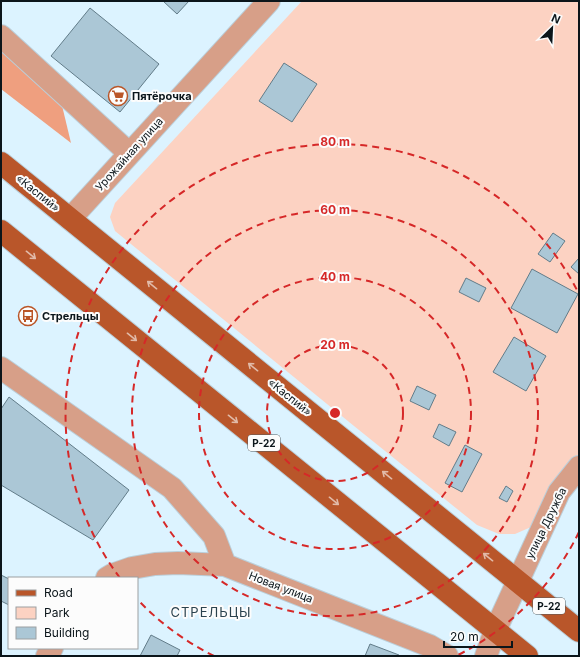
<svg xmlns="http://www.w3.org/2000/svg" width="580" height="657" font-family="Inter,sans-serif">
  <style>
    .green { fill: #fcd2c2 }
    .forest { fill: #ef9f7f }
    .building { fill: #abc7d6; stroke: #627c89 }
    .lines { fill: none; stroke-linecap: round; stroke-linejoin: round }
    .minor-casing { stroke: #bbcfda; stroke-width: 24 }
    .major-casing { stroke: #bbcfda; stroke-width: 24 }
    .minor { stroke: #d79f88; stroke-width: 22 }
    .major { stroke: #b9562a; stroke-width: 22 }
    .oneway { stroke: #e1baa8 }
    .ring { fill: none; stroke: #d62828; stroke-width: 2; stroke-dasharray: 7 5 }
    .labels { text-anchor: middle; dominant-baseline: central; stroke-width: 4; stroke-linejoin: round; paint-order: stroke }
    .shield { fill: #fcfcfc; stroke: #535a5e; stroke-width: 1 }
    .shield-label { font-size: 10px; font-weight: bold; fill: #0b151a }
    .poi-label { font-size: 11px; font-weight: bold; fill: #0b151a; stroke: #fcfcfc; text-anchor: start }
    .street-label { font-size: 11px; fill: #0b151a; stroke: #fcfcfc }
    .quarter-label { font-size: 13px; letter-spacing: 1px; fill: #2a424e; stroke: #fcfcfc }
    .centre { fill: #d62828; stroke: #fcfcfc; stroke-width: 2 }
    .ring-label { font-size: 12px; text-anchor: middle; font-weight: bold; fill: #d62828; stroke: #fcfcfc; stroke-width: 4; stroke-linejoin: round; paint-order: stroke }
  </style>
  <rect width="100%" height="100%" fill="#dcf3ff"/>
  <path class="green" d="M 302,1 L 579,1 L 579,454 L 538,524 L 515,534 L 499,534 L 477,525 L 354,426 L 115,231 L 110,217 L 115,203 Z"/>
  <path class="forest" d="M 1,44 L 59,93 L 71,143 L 1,89 Z"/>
  <path class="building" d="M 163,1 L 189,1 L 177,14 Z
    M 90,8 L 159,64 L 120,112 L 51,56 Z
    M 284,63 L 317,84 L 292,122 L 259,101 Z
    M 553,233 L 565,241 L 550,262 L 538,254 Z
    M 579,258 L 579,274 L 571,267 Z
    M 532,269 L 578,294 L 557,333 L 511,308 Z
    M 466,278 L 486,288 L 479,302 L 459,292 Z
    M 514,337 L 546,356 L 526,391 L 493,372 Z
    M 417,386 L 436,395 L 429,410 L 410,401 Z
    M 9,397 L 129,490 L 93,540 L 1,485 L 1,409 Z
    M 439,424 L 456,432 L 449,446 L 433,437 Z
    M 465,445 L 482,454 L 462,492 L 445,483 Z
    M 506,486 L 513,491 L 507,502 L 499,498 Z
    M 1,575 L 9,579 L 9,605 L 1,601 Z
    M 151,635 L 180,650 L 177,656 L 140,656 Z
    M 370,644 L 399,655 L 399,656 L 365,656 Z"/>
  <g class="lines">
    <defs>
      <path id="minor" d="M 1,36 L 129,153
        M 70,219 L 269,1
        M 1,368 L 172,488 L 214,536 L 225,565
        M 107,578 L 112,575 L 132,568 L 155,564 L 178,563 L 225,565 L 430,646 L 447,656
        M 47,656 L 52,648
        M 486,656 L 495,631 L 559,492 L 579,467"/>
      <path id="major" d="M 1,163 L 579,631
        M 1,231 L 527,656"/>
    </defs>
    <use href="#minor" class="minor-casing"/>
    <use href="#major" class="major-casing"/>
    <use href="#minor" class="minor"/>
    <use href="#major" class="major"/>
  </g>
  <defs><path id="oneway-shaft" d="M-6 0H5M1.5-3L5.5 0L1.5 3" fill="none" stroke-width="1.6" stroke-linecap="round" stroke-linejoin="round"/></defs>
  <g class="oneway">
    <use href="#oneway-shaft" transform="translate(31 255) rotate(39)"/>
    <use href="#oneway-shaft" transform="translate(152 285) rotate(-141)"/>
    <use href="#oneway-shaft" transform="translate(132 337) rotate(39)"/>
    <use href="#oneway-shaft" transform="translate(253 367) rotate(-141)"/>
    <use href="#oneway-shaft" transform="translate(233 419) rotate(39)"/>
    <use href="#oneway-shaft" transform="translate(387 475) rotate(-141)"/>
    <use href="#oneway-shaft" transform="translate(334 501) rotate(39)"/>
    <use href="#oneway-shaft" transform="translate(488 557) rotate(-141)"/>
  </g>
  <g class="ring">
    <circle cx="335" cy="413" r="68"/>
    <circle cx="335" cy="413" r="136"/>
    <circle cx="335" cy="413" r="203"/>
    <path d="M579 532A271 271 0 0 1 456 656M214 656A271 271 0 0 1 138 600M120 578A271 271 0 1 1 579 294"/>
  </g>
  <defs>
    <symbol id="supermarket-ring" viewBox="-11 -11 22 22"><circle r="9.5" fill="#fcfcfc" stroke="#ba5527" stroke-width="1.5"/><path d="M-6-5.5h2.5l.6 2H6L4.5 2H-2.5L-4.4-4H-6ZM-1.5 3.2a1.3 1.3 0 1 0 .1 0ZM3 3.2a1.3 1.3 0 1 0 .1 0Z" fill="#ba5527"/></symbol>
    <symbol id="bus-ring" viewBox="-11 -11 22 22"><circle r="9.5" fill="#fcfcfc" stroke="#ba5527" stroke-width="1.5"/><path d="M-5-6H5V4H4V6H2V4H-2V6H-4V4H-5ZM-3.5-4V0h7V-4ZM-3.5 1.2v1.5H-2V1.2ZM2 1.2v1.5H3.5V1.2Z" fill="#ba5527"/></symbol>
  </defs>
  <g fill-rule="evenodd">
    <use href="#supermarket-ring" x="107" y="85" width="22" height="22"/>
    <use href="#bus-ring" x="17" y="305" width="22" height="22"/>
  </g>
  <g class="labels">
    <g class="shield">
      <rect x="248" y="435" width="32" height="16" rx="3"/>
      <rect x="533" y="598" width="32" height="16" rx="3"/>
    </g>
    <g class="shield-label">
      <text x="264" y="443">Р-22</text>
      <text x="549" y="606">Р-22</text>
    </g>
    <g class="poi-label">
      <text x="132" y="96">Пятёрочка</text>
      <text x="42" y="316">Стрельцы</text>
    </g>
    <g class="street-label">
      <text transform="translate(129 154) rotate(-48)">Урожайная улица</text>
      <text transform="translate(38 193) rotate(39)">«Каспий»</text>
      <text transform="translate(290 397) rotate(39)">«Каспий»</text>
      <text transform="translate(546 523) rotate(-64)">улица Дружба</text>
      <text transform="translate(281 587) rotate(21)">Новая улица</text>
    </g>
    <g class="quarter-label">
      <text x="211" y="612">СТРЕЛЬЦЫ</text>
    </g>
  </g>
  <circle cx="335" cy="413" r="6" class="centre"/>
  <g class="ring-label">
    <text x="335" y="146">80 m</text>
    <text x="335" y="214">60 m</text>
    <text x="335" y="281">40 m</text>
    <text x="335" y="349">20 m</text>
  </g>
  <rect width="580" height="657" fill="none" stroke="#0b151a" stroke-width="4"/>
  <rect x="8" y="577" width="130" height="72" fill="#fcfcfc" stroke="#9ca0a2"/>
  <rect x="16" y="590" width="20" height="6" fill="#b9562a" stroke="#9ca0a2"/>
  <text x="44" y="597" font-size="12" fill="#0b151a">Road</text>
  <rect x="16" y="607" width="20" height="12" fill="#fcd2c2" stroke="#9ca0a2"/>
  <text x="44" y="617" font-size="12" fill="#0b151a">Park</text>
  <rect x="16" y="627" width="20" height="12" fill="#abc7d6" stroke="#9ca0a2"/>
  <text x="44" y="637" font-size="12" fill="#0b151a">Building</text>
  <g transform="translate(552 28) rotate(24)" stroke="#fcfcfc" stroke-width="3" paint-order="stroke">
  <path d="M0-3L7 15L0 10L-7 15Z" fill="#0b151a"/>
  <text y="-6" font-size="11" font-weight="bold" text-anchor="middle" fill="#0b151a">N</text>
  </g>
  <path d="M444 641v6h68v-6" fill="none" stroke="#0b151a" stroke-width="2"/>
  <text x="450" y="641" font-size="12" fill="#0b151a" stroke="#fcfcfc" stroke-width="3" paint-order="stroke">20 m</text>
</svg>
